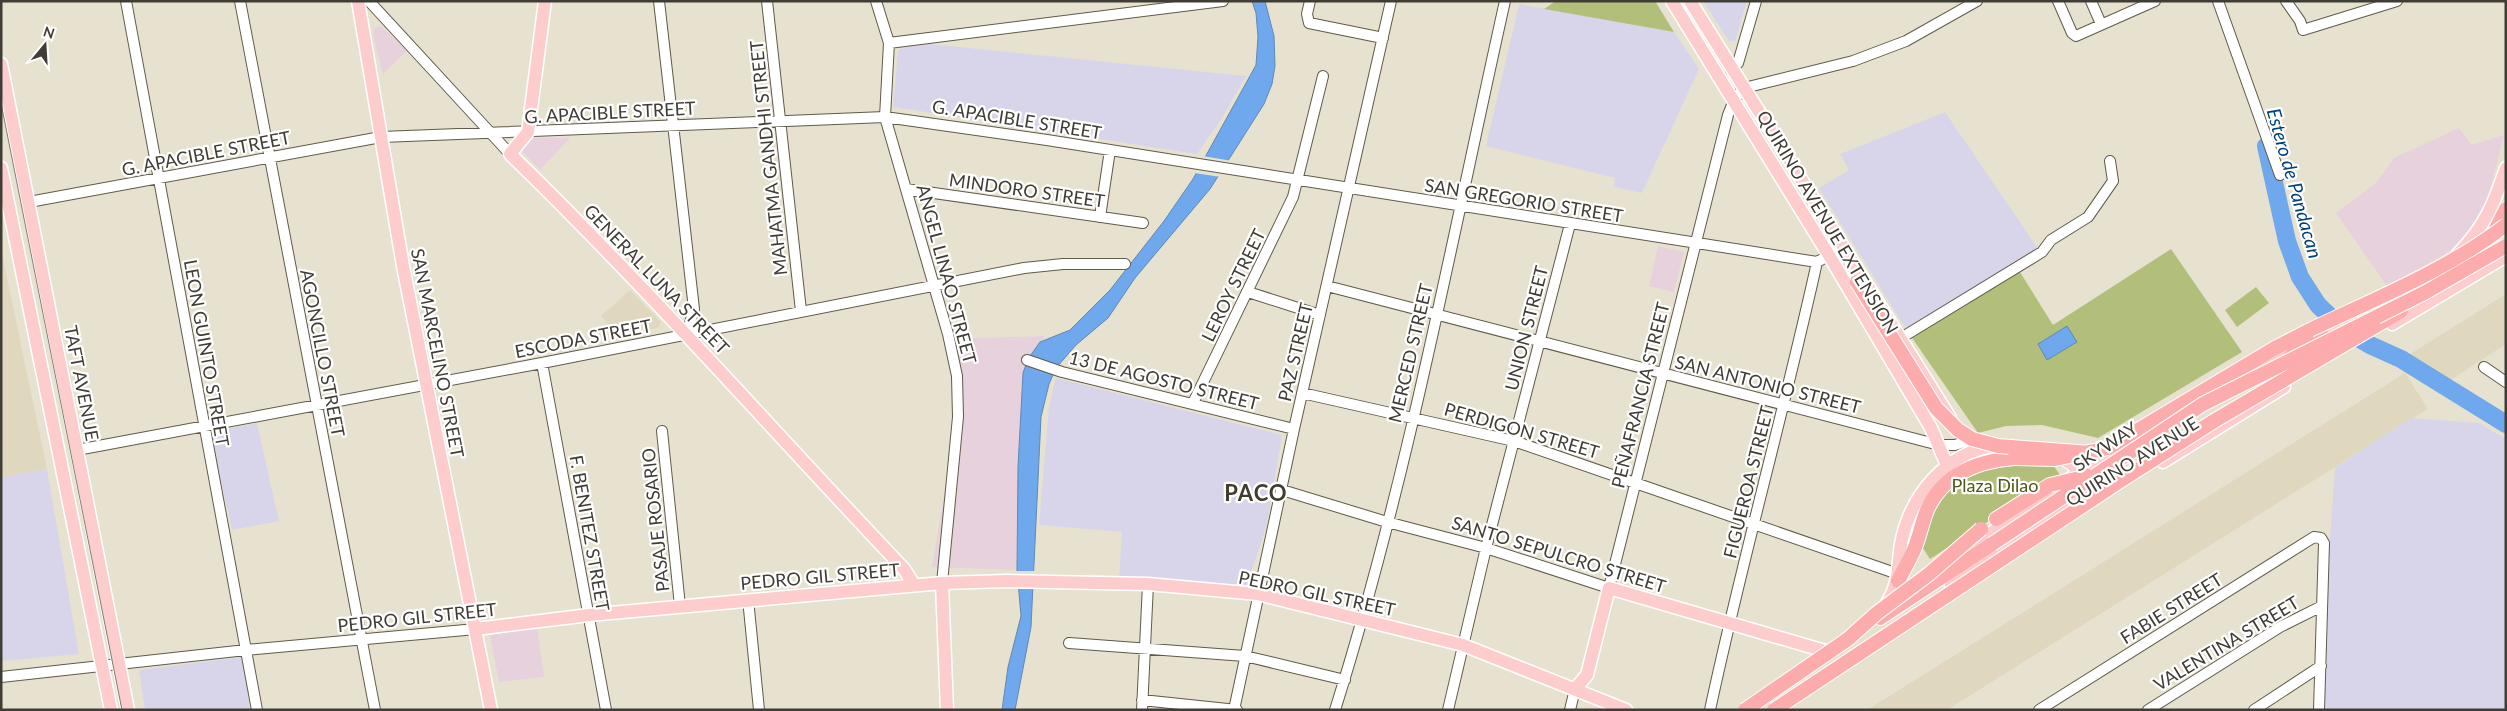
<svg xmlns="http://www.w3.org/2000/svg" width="2507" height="711" font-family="Lato,sans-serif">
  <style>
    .commercial { fill: #e7d1dd }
    .built { fill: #dfd8be }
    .education { fill: #d8d5eb }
    .green { fill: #b2bf7b }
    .water { fill: #6fa8ec; stroke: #6188b5 }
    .pier { fill: #e7e2cf }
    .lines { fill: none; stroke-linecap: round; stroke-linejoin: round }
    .river { stroke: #6fa8ec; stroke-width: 18 }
    .minor-casing { stroke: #5f5a4a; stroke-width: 12 }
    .major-casing { stroke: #fff; stroke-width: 15 }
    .highway-casing { stroke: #fff; stroke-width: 16 }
    .minor { stroke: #fff; stroke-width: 10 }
    .major { stroke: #fdcdcd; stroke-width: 12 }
    .highway { stroke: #fcacac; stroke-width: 14 }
    .tram { stroke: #7e7b6f; stroke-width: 1 }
    .highway-bridge-casing { stroke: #fff; stroke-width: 16; stroke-linecap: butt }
    .highway-bridge { stroke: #fcacac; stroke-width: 14 }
    .labels { text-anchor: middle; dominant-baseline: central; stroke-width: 4.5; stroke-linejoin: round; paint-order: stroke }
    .street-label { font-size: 18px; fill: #3f3d35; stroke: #fff }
    .park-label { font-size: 18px; fill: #4f5917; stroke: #fff }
    .water-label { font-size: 19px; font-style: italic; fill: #00417d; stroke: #fff }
    .district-label { font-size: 22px; font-weight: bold; letter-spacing: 1px; fill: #413c2d; stroke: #fff }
  </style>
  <rect width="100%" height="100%" fill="#e7e2cf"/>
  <path class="commercial" d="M 379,26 L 384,28 L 407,51 L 383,74 L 373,35 L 374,29 Z
    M 2459,128 L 2472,145 L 2504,135 L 2487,201 L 2476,224 L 2463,241 L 2440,257 L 2387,286 L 2336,213 L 2376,183 L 2394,158 Z
    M 534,138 L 570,138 L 540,170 L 521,150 Z
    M 1658,246 L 1684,252 L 1674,292 L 1649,286 Z
    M 1045,336 L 1028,359 L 1018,467 L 1017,570 L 932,567 L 947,478 L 953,412 L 951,339 Z
    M 537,628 L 544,677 L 499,682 L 490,635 Z"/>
  <path class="built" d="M 1,249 L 47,469 L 1,477 Z
    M 630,290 L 661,322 L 658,328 L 617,334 L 601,316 Z
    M 2506,294 L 2506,344 L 2446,383 L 2407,356 Z
    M 2405,373 L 2428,409 L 1947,710 L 1867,710 Z"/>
  <path class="education" d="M 1703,1 L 1747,1 L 1735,41 L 1729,41 Z
    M 1519,4 L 1674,32 L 1699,69 L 1642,193 L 1614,187 L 1615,178 L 1486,146 Z
    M 920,43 L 1246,76 L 1222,118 L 1197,154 L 893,107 L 898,50 Z
    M 1945,112 L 2039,250 L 1906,329 L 1819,188 L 1849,170 L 1840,154 Z
    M 1056,378 L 1282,435 L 1267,524 L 1247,585 L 1119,579 L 1122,532 L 1039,525 L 1049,405 Z
    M 2411,418 L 2479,423 L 2506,439 L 2506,710 L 2322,710 L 2323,638 L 2335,468 Z
    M 257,423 L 279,521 L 232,530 L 210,432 Z
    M 47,469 L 79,654 L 1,661 L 1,477 Z
    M 243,657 L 250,710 L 145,710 L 139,670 Z"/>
  <path class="green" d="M 1556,1 L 1655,1 L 1674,32 L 1544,9 Z
    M 2171,249 L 2242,352 L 2098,438 L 2042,425 L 2006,426 L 1978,433 L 1910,335 L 2018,269 L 2053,325 Z
    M 2256,287 L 2269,303 L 2237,327 L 2225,310 Z
    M 2050,461 L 2060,475 L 1930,559 L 1921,545 L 1930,514 L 1963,466 Z"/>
  <path class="water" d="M 1252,1 L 1265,1 L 1274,36 L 1275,66 L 1272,84 L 1264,104 L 1210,189 L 1135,278 L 1108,318 L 1076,345 L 1056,368 L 1049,384 L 1041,417 L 1031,627 L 1015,710 L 1002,710 L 1008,667 L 1021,616 L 1017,570 L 1018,467 L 1023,373 L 1028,359 L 1040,342 L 1070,330 L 1110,290 L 1164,221 L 1193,179 L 1256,65 L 1258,37 L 1256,13 Z
    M 2067,326 L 2077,342 L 2047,360 L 2038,344 Z"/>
  <path class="pier" d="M 1203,156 L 1232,161 L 1221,177 L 1194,173 Z
    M 1015,571 L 1036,571 L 1036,589 L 1017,589 Z"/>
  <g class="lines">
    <path class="river" d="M 2266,146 L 2287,241 L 2300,277 L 2318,305 L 2343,329 L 2370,345 L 2401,359 L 2506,424"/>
    <defs>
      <path id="minor" d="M 126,1 L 257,710
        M 240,1 L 375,710
        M 369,1 L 510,154
        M 659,1 L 694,309 L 687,334
        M 767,1 L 801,311
        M 876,1 L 889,43 L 885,117 L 948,334 L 957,376 L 958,417 L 942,583
        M 1310,1 L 1307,14 L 1309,23 L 1383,38
        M 2058,1 L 2072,33 L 2076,36 L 2155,1
        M 2091,1 L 2101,24
        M 2218,1 L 2280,175
        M 2286,1 L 2300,21 L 2303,30 L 2397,1
        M 889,43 L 1223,1
        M 1731,70 L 1738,63 L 1756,1
        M 906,189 L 1143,223
        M 29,202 L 381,137 L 885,117 L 1047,140 L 1817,262 L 1845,247
        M 1100,217 L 1110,150
        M 1327,286 L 1939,445 L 1955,445 L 1970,440
        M 1248,292 L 1320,315
        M 1901,338 L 2042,252 L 2051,240 L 2088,217 L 2113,181 L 2110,161
        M 1027,360 L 1062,372 L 1294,429
        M 542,363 L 606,710
        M 2484,367 L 2506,382
        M 1302,393 L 1514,441 L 1898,574
        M 1193,403 L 1293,197 L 1323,76
        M 662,431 L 680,606
        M 77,450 L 542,363 L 1024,268 L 1063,264 L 1125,264
        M 1282,490 L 1387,522 L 1486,548 L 1609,588 L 1728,115 L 1734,100 L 1744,88 L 1853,61 L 1906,41 L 1977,1
        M 748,599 L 759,710
        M 1069,643 L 1245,656 L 1345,680
        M 1,677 L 246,650 L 476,629
        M 1142,700 L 1237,710
        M 1142,710 L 1148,584
        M 1234,710 L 1294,429 L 1391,1
        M 1335,710 C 1408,478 1452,238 1505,1
        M 1448,710 L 1486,548 L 1570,224
        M 1570,710 L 1575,689
        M 1710,710 C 1742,560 1784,412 1817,262
        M 2039,710 L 2314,537 L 2321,538 L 2324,543 L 2319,710
        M 2148,710 L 2280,627 L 2322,606
        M 2254,710 L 2321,666"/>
      <path id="major" d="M 358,1 L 403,266 L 491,710
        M 545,1 L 528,132 L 510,154 C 647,287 773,431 904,569 L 914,585
        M 1672,1 L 1830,257 L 1931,428 L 1947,465
        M 1690,1 L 1950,418
        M 1,64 L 128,710
        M 1,168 L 111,710
        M 2458,254 C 2485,226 2494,204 2506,168
        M 2392,324 L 2506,256
        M 2240,377 L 2351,318
        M 2163,462 L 2284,387
        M 2069,479 L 2120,447
        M 1956,557 L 2053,491
        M 942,583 L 947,710
        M 1951,586 L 2087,488 L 2088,481 L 2081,471 L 2057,454
        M 1885,606 C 1900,584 1897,569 1901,544 C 1910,495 1946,453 1996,445
        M 476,629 L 589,615 L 942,583 L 1008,581 L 1148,584 L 1258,594 L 1463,645 L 1626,710
        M 1575,689 L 1587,675 L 1609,588 L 1825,651"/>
      <path id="highway" d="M 2464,268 L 2492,237 L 2506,209
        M 2374,327 L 2401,311
        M 2291,356 L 2321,333
        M 2108,448 L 2275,348 L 2310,330
        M 1996,519 L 2050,485
        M 1898,581 C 1903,571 1909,561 1914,550 C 1919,538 1922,523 1927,510 C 1943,474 1977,461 2014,458
        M 1880,618 L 1992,544"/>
    </defs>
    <use href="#minor" class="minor-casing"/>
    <use href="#major" class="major-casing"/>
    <use href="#highway" class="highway-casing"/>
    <use href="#minor" class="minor"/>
    <use href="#major" class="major"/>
    <use href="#highway" class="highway"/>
    <path class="tram" d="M 1,103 L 122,710"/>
    <defs>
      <path id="highway-bridge" d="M 1857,282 L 1936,408 L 1958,430 L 1972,439 L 1998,446 L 2090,453
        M 2310,330 C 2377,298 2447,270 2506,225
        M 2014,458 L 2055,459 L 2108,448
        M 2050,485 L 2088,476
        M 1992,544 L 2203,404 L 2426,292 L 2506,246
        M 1745,710 L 1848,639 L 1877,613 L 1929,574 L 1981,529
        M 1774,710 L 2120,481 L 2214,421 L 2374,327"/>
    </defs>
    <use href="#highway-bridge" class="highway-bridge-casing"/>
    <use href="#highway-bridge" class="highway-bridge"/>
  </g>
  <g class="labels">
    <g class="street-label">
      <text transform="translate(610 112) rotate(-3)">G. APACIBLE STREET</text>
      <text transform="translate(1017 119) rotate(9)">G. APACIBLE STREET</text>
      <text transform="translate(206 153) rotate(-11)">G. APACIBLE STREET</text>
      <text transform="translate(768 158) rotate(-96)">MAHATMA GANDHI STREET</text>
      <text transform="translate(1027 190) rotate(8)">MINDORO STREET</text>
      <text transform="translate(1524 200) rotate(9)">SAN GREGORIO STREET</text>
      <text transform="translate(1828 222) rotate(59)">QUIRINO AVENUE EXTENSION</text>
      <text transform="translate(947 274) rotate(75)">ANGEL LINAO STREET</text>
      <text transform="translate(657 279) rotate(46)">GENERAL LUNA STREET</text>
      <text transform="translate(1233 285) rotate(-64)">LEROY STREET</text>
      <text transform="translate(1526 328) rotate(-76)">UNION STREET</text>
      <text transform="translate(583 338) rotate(-11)">ESCODA STREET</text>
      <text transform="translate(1295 352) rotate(-77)">PAZ STREET</text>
      <text transform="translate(207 353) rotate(80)">LEON GUINTO STREET</text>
      <text transform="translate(323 353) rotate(79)">AGONCILLO STREET</text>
      <text transform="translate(438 353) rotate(79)">SAN MARCELINO STREET</text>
      <text transform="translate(1410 353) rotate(-77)">MERCED STREET</text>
      <text transform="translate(1164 380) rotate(14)">13 DE AGOSTO STREET</text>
      <text transform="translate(82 383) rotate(79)">TAFT AVENUE</text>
      <text transform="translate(1768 384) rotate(14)">SAN ANTONIO STREET</text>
      <text transform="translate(1640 395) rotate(-76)">PEÑAFRANCIA STREET</text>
      <text transform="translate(1522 430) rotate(16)">PERDIGON STREET</text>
      <text transform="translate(2105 446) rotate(-34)">SKYWAY</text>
      <text transform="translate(2132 461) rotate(-32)">QUIRINO AVENUE</text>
      <text transform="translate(1748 482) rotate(-76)">FIGUEROA STREET</text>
      <text transform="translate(655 520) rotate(-96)">PASAJE ROSARIO</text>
      <text transform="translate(590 533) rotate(80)">F. BENITEZ STREET</text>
      <text transform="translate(1559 554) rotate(17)">SANTO SEPULCRO STREET</text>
      <text transform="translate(820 576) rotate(-5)">PEDRO GIL STREET</text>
      <text transform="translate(1317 593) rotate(12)">PEDRO GIL STREET</text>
      <text transform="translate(2171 608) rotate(-32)">FABIE STREET</text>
      <text transform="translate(417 617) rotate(-6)">PEDRO GIL STREET</text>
      <text transform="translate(2226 643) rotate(-31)">VALENTINA STREET</text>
    </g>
    <g class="park-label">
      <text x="1995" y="485">Plaza Dilao</text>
    </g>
    <g class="water-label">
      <text transform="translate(2295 183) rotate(74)">Estero de Pandacan</text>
    </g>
    <g class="district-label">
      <text x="1256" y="492">PACO</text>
    </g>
  </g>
  <rect width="2507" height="711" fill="none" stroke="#3f3d35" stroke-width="5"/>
  <g transform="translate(45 45) rotate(18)" stroke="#ffffff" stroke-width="4" paint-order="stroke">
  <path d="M0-4L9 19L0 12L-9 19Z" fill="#3f3d35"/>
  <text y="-8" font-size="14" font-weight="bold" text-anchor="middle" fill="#3f3d35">N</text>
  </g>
</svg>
